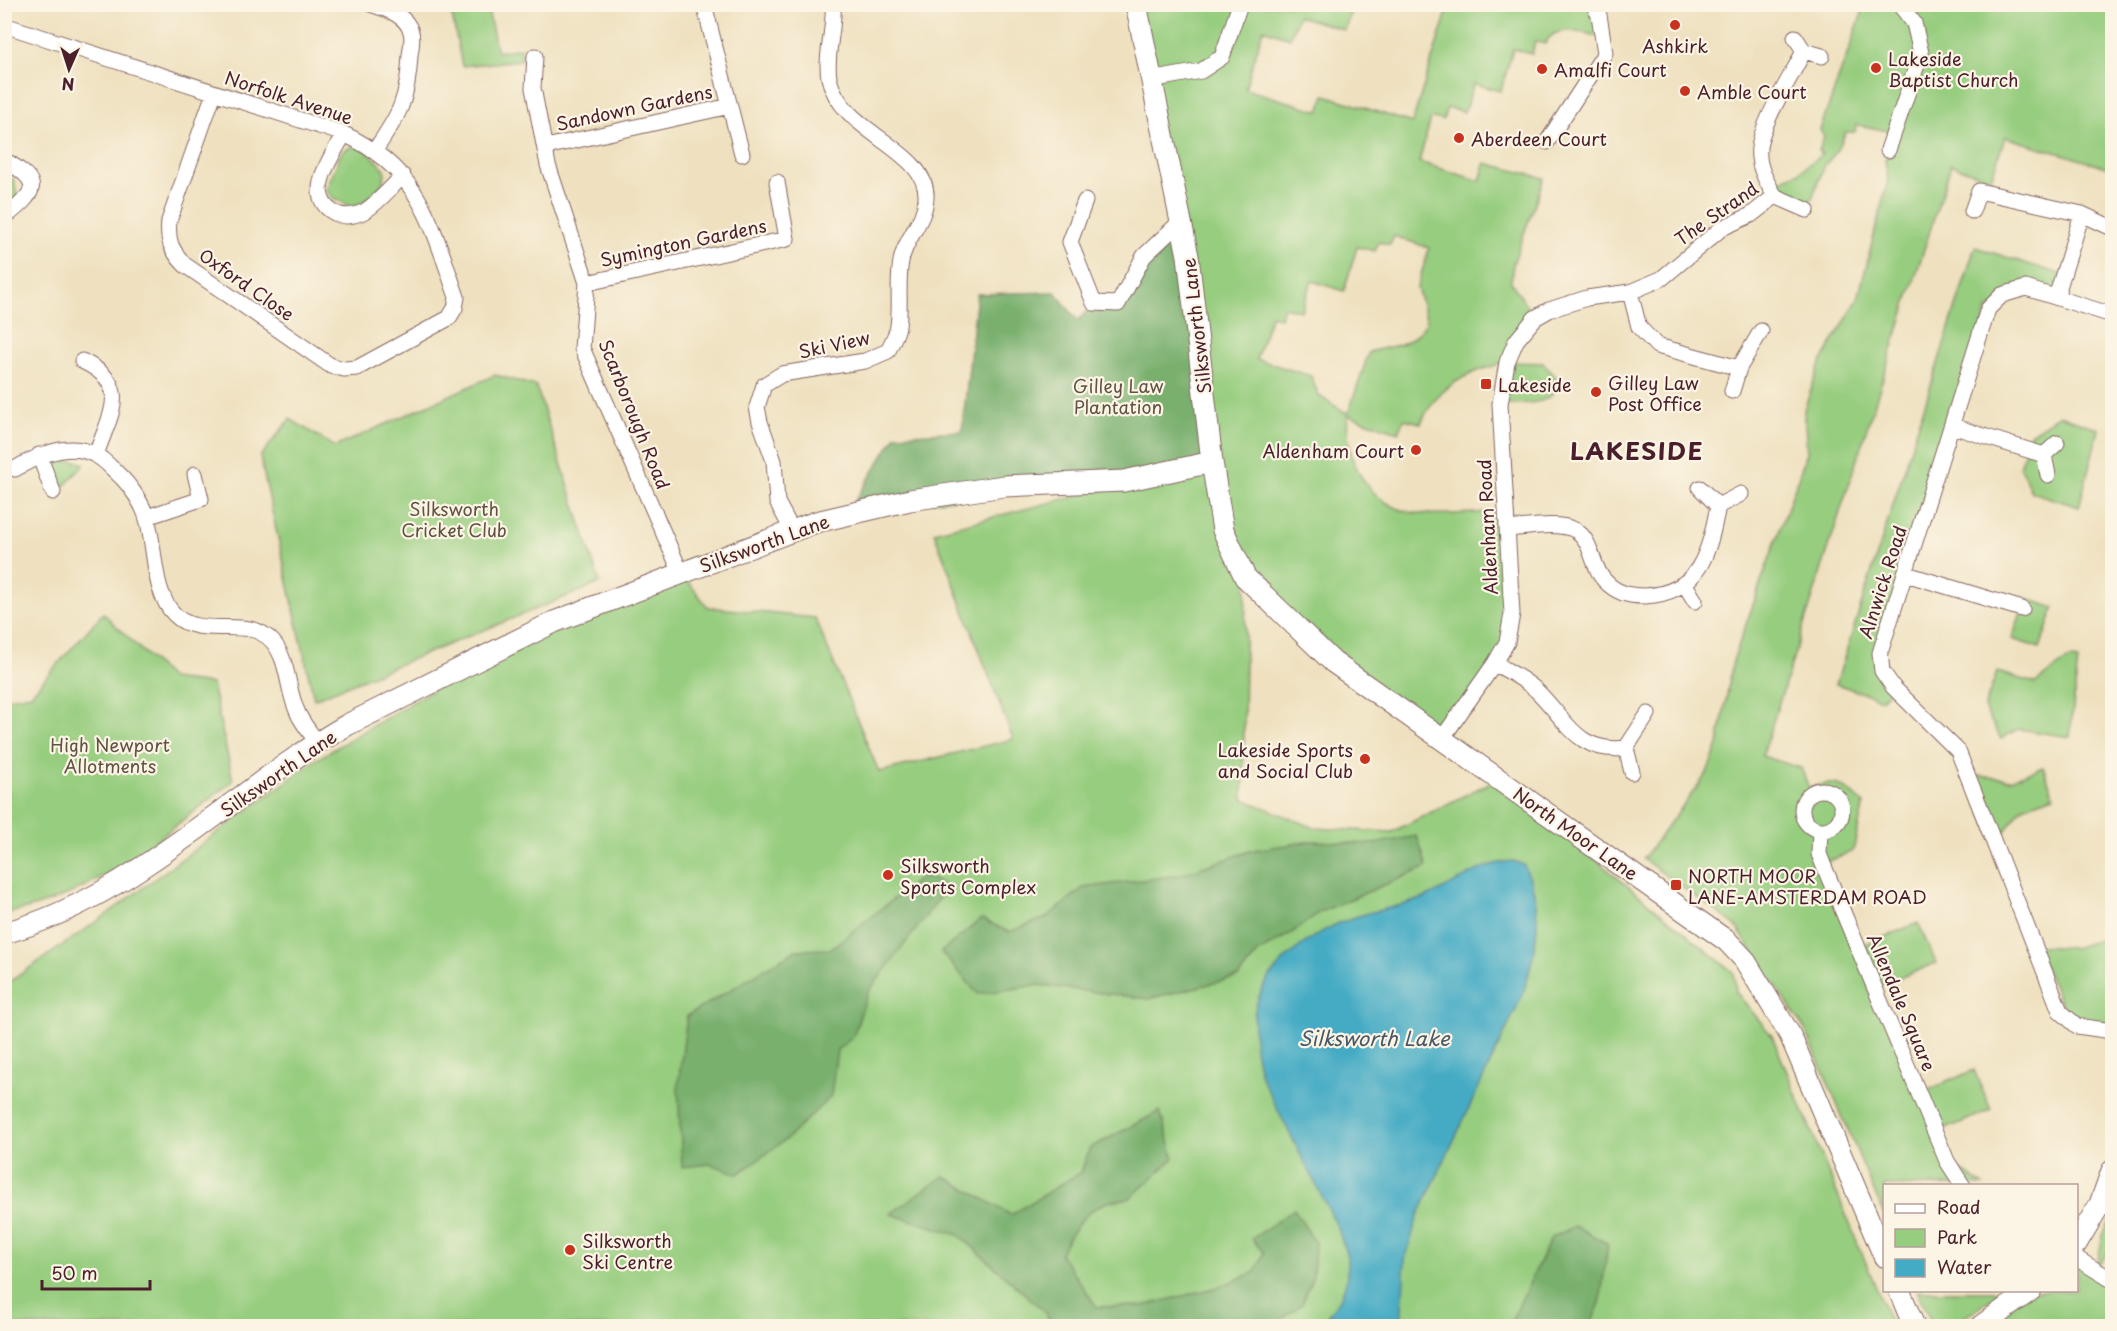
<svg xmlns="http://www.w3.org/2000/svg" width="2117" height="1331" font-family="'Playpen Sans',sans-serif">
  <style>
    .green { fill: #97cd7f; stroke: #707655; stroke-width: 1.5; fill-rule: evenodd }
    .forest { fill: #79b06e; stroke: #62684c; stroke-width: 1.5 }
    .water { fill: #44abc4; stroke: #476578; stroke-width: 1.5 }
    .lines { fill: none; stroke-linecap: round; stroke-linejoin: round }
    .street-casing { stroke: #84635f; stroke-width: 17 }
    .secondary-casing { stroke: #84635f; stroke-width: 23 }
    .street { stroke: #fff; stroke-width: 15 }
    .secondary { stroke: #fff; stroke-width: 21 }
    .poi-dot { fill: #c8321e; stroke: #fcf5e5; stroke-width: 2 }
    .labels { text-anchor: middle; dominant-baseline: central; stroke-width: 4.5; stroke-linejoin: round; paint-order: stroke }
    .poi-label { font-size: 18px; fill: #4a1f2b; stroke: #fcf5e5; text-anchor: start }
    .street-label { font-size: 18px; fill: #4a1f2b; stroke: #fcf5e5 }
    .park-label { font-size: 18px; fill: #615344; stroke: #fcf5e5 }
    .water-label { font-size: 20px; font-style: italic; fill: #485768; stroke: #fcf5e5 }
    .district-label { font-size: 24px; font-weight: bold; letter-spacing: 1.5px; fill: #4a1f2b; stroke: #fcf5e5 }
  </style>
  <rect width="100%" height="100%" fill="#fcf5e5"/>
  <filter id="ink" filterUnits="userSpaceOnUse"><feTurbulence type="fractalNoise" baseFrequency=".0167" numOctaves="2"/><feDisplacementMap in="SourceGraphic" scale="12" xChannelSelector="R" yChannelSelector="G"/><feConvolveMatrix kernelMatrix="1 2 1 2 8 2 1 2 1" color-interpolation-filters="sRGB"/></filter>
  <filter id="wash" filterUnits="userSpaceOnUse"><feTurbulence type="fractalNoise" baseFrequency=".008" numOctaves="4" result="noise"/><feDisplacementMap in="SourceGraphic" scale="24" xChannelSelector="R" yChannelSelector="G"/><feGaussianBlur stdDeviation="1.35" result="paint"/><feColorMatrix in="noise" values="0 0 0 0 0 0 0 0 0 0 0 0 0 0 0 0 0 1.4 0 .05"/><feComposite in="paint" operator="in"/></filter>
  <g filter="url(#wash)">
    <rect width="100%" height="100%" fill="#efe1c0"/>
    <path class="green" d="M 450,5 L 487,5 L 497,52 L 521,48 L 522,60 L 462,66 Z
      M 1136,5 L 1353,5 L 1345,30 L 1298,16 L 1290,38 L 1263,29 L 1245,89 L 1319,111 L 1325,95 L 1412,123 L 1448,9 L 1434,5 L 1593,5 L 1602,37 C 1584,34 1555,22 1545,44 L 1535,41 L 1532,54 L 1513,49 L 1501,91 L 1474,84 L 1464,112 L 1447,108 L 1443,120 L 1431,118 L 1419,162 L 1480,181 L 1485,163 L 1544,178 L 1513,264 L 1511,282 L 1535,318 L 1508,362 L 1543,363 L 1558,379 C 1556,409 1521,403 1500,404 L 1507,363 C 1469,370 1436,387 1421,423 L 1404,419 L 1398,432 L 1348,415 C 1344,454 1361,493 1399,509 C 1422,519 1478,512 1505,511 L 1507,642 L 1441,740 L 1246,578 L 1243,799 L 1315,828 L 1392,832 L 1497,779 L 1734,973 L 1736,992 L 1772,1036 L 1892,1326 L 5,1326 L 5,985 L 102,918 L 317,759 L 519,638 L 681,573 L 708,607 L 815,618 L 879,772 L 1013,739 L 934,532 L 1211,462 ZM 1394,236 L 1429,248 L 1417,288 L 1427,321 C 1411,348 1396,344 1369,352 L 1348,414 L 1319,396 L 1311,376 L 1256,359 L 1271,315 L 1280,318 L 1284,307 L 1301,311 L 1312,281 L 1344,291 L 1357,247 L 1375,251 L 1379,242 L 1390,245 Z
      M 1865,5 L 2112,5 L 2112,169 L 2005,137 L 1991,179 L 1951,165 L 1762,756 L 1801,768 L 1809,788 C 1837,779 1844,785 1864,804 L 1853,851 L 1824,863 L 1857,948 L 1918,923 L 1936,963 L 1875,988 L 1919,1094 L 1974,1070 L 1991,1110 L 1936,1133 L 1947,1161 L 1983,1185 L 1884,1186 L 1884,1215 L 1806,1031 L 1735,925 L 1643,859 L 1706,775 L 1718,745 L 1733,661 L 1807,453 L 1804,410 L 1820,364 L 1858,299 L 1888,180 L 1885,160 L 1894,132 L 1857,125 L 1855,132 L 1846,132 L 1837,151 L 1825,165 L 1807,210 L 1768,185 L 1799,172 L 1822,154 L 1819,151 L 1824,137 L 1820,130 Z
      M 353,146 L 367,151 L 385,169 C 387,186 367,202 352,207 L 331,197 L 326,189 L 342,151 Z
      M 4,173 L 14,180 L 18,199 L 4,211 Z
      M 1975,247 L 2063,275 L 2056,297 L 2026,288 L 1988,309 L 1880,653 L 1893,687 L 1881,699 L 1836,684 Z
      M 495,375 L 536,386 L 600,583 L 314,699 L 260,457 L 290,419 L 335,447 Z
      M 2059,415 L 2099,429 L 2079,507 L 2031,492 L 2020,467 L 2030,434 Z
      M 76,461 L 85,464 L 60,490 L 53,466 L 56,462 Z
      M 2026,598 L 2054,608 L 2040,648 L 2012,639 Z
      M 103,613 L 171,679 L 212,684 L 233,781 C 168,831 87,903 5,913 L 5,701 L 8,698 L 31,694 Z
      M 2069,659 L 2078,660 L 2070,737 L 2018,729 L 2001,739 L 1984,708 L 1997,672 L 2035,683 Z
      M 2043,767 L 2054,796 L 2023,807 L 1995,844 L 1967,775 L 2011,779 Z
      M 2112,936 L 2112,1031 L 2070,1022 L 2035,946 L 2074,948 Z
      M 2112,1217 L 2112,1245 L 2096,1270 L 2112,1280 L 2112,1318 L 2103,1326 L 1981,1326 L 2031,1291 L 2076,1290 L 2077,1258 L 2096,1270 L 2103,1235 Z
      M 1917,1291 L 2002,1291 L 1952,1326 L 1933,1326 Z"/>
    <path class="forest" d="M 1181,221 L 1212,462 L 847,514 L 896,435 L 962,431 L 977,294 L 1055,292 L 1078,321 L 1094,303 L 1118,304 L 1144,256 Z
      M 1417,836 L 1427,867 L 1320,912 L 1293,932 L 1259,952 L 1238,977 L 1148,999 L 1038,985 L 978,994 L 941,952 L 981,919 L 1009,932 L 1046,918 L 1083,888 L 1179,875 L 1253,850 L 1312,841 L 1373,844 Z
      M 924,875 L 948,887 L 868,992 L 853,1037 L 837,1050 L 831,1096 L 788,1138 L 738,1174 L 711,1164 L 682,1167 L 678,1086 L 687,1016 L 796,950 L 830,949 Z
      M 1160,1111 L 1174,1158 L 1129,1199 C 1092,1199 1075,1224 1060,1254 L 1097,1307 L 1143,1306 L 1219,1287 L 1255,1272 L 1264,1253 L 1252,1239 L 1294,1209 L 1315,1243 L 1313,1276 L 1302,1304 L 1273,1326 L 1053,1326 L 1044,1311 L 959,1235 L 890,1214 L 944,1176 L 1011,1215 L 1081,1172 L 1090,1148 Z
      M 1575,1226 L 1608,1244 L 1600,1303 L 1590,1326 L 1509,1326 L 1551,1238 Z"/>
    <path class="water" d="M 1513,861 L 1524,865 C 1546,908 1536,950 1523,994 L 1418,1216 L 1405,1260 L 1401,1326 L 1320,1326 L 1341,1298 L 1347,1278 L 1347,1257 L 1338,1228 L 1262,1079 C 1255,1056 1250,1025 1257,1002 C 1269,963 1317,929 1355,917 C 1376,910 1399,907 1421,899 C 1454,888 1476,863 1513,861 Z"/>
  </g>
  <g filter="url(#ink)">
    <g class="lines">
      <defs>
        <path id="street" d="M 370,4 C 385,9 406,14 411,32 C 413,38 411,49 410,55 C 408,99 400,114 375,150
          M 704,4 L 742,154
          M 4,25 L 344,134 C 421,170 431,224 457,297 L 455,308 L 449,318 L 357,368 L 344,369 L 331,366 L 185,265 C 171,250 167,241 169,221 L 214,93
          M 1795,37 L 1804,51
          M 535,56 L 533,88 L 548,165 L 587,283 L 582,348 L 681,573
          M 1150,80 L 1201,71 L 1222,57 L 1240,4
          M 344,134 C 333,155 303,194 333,212 C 343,218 355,216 365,211 C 379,202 391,187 403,176
          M 1547,142 L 1605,53 L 1599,15 L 1593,4
          M 546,147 L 730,106
          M 1888,150 L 1921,53 L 1914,23 L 1899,4
          M 4,160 C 45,183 36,192 4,218
          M 1775,196 L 1807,210
          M 1085,201 L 1070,242 L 1094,303 L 1118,304 L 1144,256 L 1181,221
          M 1972,211 L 1979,191 L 2082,214 L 2112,228
          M 587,283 L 787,239 L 777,182
          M 1630,292 L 1639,327 L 1657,346 L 1739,368 L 1761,331
          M 2056,297 L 2082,214
          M 2112,315 L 2026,288 L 2002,295 L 1988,309 L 1880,653 L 1882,671 L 1893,687 L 1958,751 L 2060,1011 L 2077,1026 L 2112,1031
          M 82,361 C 133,385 110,413 96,455
          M 1732,391 L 1739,368
          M 1952,426 L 2044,455
          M 39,455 L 53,492
          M 15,469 C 38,455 71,440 97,456 C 105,460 111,468 118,474 C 130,485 143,504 147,519 C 156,548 152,593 175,615 C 201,641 248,613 273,642 C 289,661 287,690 297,711 C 301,722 310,732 317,742
          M 2048,475 L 2044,455 L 2057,443
          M 1700,488 L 1718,506 L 1741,494
          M 147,517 L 201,499 L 195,474
          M 1507,529 C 1526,528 1557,521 1575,530 C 1593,540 1591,566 1604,580 C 1616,593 1628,596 1645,596 C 1701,593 1709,551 1718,506
          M 792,530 L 777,502 L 774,461 L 760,422 L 757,407 L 764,385 L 782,374 L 865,361 L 888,351 C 891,343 897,334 898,326 C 901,305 897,282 901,261 C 905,238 925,222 926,198 C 929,149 841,134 829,78 C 825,54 835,29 833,4
          M 1906,574 L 2022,609
          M 1684,583 L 1695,601
          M 1495,663 C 1509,672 1526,680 1537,691 C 1567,720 1577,754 1626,748 L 1648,714
          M 1441,740 L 1495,663 L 1507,642 L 1512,614 L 1500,404 L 1507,362 L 1516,341 L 1535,318 L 1549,310 L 1587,298 L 1630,292 L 1661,279 L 1722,228 L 1751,215 L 1775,196 C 1766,181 1757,165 1759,148 C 1761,124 1792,75 1804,51 L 1822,56
          M 1626,748 L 1632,772
          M1802 810a20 20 0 1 1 40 0a20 20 0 1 1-40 0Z
          M 1820,830 L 1819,854 L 1823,864 L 1947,1161 L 1963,1186
          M 2076,1258 L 2112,1280"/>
        <path id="secondary" d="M 1136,4 L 1188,256 L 1212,462 L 1223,530 L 1245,577 L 1333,662 L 1727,941 L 1744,959 L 1790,1035 L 1884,1256
          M 4,933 C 132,899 235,789 347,725 L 554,622 L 816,522 L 910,500 L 1004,486 L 1124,481 L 1212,462
          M 2076,1244 L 2100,1204 L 2112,1171
          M 1899,1290 L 1914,1326
          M 1981,1326 L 2031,1290"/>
      </defs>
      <use href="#street" class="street-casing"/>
      <use href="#secondary" class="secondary-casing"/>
      <use href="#street" class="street"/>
      <use href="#secondary" class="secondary"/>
    </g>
  </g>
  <g class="poi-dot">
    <circle cx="1675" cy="25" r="6"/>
    <circle cx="1876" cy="68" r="6"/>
    <circle cx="1542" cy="69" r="6"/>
    <circle cx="1685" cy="91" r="6"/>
    <circle cx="1459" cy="138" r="6"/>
    <rect x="1480" y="378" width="12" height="12" rx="3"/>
    <circle cx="1596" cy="392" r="6"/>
    <circle cx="1416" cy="450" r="6"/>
    <circle cx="1365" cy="759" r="6"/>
    <circle cx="888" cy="875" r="6"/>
    <rect x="1670" y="879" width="12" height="12" rx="3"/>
    <circle cx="570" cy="1250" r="6"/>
  </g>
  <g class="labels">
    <g class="poi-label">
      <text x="1675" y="45" text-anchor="middle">Ashkirk</text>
      <text x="1888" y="58">Lakeside<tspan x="1888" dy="21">Baptist Church</tspan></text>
      <text x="1554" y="69">Amalfi Court</text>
      <text x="1697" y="91">Amble Court</text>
      <text x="1471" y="138">Aberdeen Court</text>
      <text x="1608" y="382">Gilley Law<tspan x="1608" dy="21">Post Office</tspan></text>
      <text x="1498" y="384">Lakeside</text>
      <text x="1404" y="450" text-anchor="end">Aldenham Court</text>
      <text x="1353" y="749" text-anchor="end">Lakeside Sports<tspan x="1353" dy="21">and Social Club</tspan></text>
      <text x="900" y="865">Silksworth<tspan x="900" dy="21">Sports Complex</tspan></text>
      <text x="1688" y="875">NORTH MOOR<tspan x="1688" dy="21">LANE-AMSTERDAM ROAD</tspan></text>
      <text x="582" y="1240">Silksworth<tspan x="582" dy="21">Ski Centre</tspan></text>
    </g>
    <g class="street-label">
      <text transform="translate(289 97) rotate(18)">Norfolk Avenue</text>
      <text transform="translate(634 107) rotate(-12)">Sandown Gardens</text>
      <text transform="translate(1716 213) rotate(-35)">The Strand</text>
      <text transform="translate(683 242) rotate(-12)">Symington Gardens</text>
      <text transform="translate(247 284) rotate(35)">Oxford Close</text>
      <text transform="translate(1196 326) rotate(-97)">Silksworth Lane</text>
      <text transform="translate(834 344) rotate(-12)">Ski View</text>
      <text transform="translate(635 414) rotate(68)">Scarborough Road</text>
      <text transform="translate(1487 527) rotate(-93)">Aldenham Road</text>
      <text transform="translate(764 543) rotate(-20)">Silksworth Lane</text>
      <text transform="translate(1882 582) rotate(-72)">Alnwick Road</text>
      <text transform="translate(278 773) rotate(-35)">Silksworth Lane</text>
      <text transform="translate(1576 833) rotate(35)">North Moor Lane</text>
      <text transform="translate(1902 1002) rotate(67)">Allendale Square</text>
    </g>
    <g class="park-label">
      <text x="1118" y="385">Gilley Law<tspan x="1118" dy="21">Plantation</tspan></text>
      <text x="454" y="508">Silksworth<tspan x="454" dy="21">Cricket Club</tspan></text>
      <text x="110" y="744">High Newport<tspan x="110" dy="21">Allotments</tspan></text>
    </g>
    <g class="water-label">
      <text x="1374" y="1038">Silksworth Lake</text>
    </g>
    <g class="district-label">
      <text x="1637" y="450">LAKESIDE</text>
    </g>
  </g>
  <rect width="2117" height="1331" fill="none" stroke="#fcf5e5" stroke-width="24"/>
  <rect x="1883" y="1184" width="195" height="108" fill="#fcf5e5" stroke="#b59f9b" stroke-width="1.5"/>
  <rect x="1895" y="1204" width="30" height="9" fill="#ffffff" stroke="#b59f9b" stroke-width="1.5"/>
  <text x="1937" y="1214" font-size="18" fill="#4a1f2b">Road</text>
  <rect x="1895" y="1229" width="30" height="18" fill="#97cd7f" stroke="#b59f9b" stroke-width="1.5"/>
  <text x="1937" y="1244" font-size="18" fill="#4a1f2b">Park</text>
  <rect x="1895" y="1259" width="30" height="18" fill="#44abc4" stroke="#b59f9b" stroke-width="1.5"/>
  <text x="1937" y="1274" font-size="18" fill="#4a1f2b">Water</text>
  <g transform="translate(69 69) rotate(183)" stroke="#fcf5e5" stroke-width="4.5" paint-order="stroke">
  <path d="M0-4.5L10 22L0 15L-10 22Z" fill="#4a1f2b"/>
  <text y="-9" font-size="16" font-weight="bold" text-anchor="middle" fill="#4a1f2b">N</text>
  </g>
  <path d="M42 1280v9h108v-9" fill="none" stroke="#4a1f2b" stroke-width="3"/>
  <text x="51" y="1280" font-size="18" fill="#4a1f2b" stroke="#fcf5e5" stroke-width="4.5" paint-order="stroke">50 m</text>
</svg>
